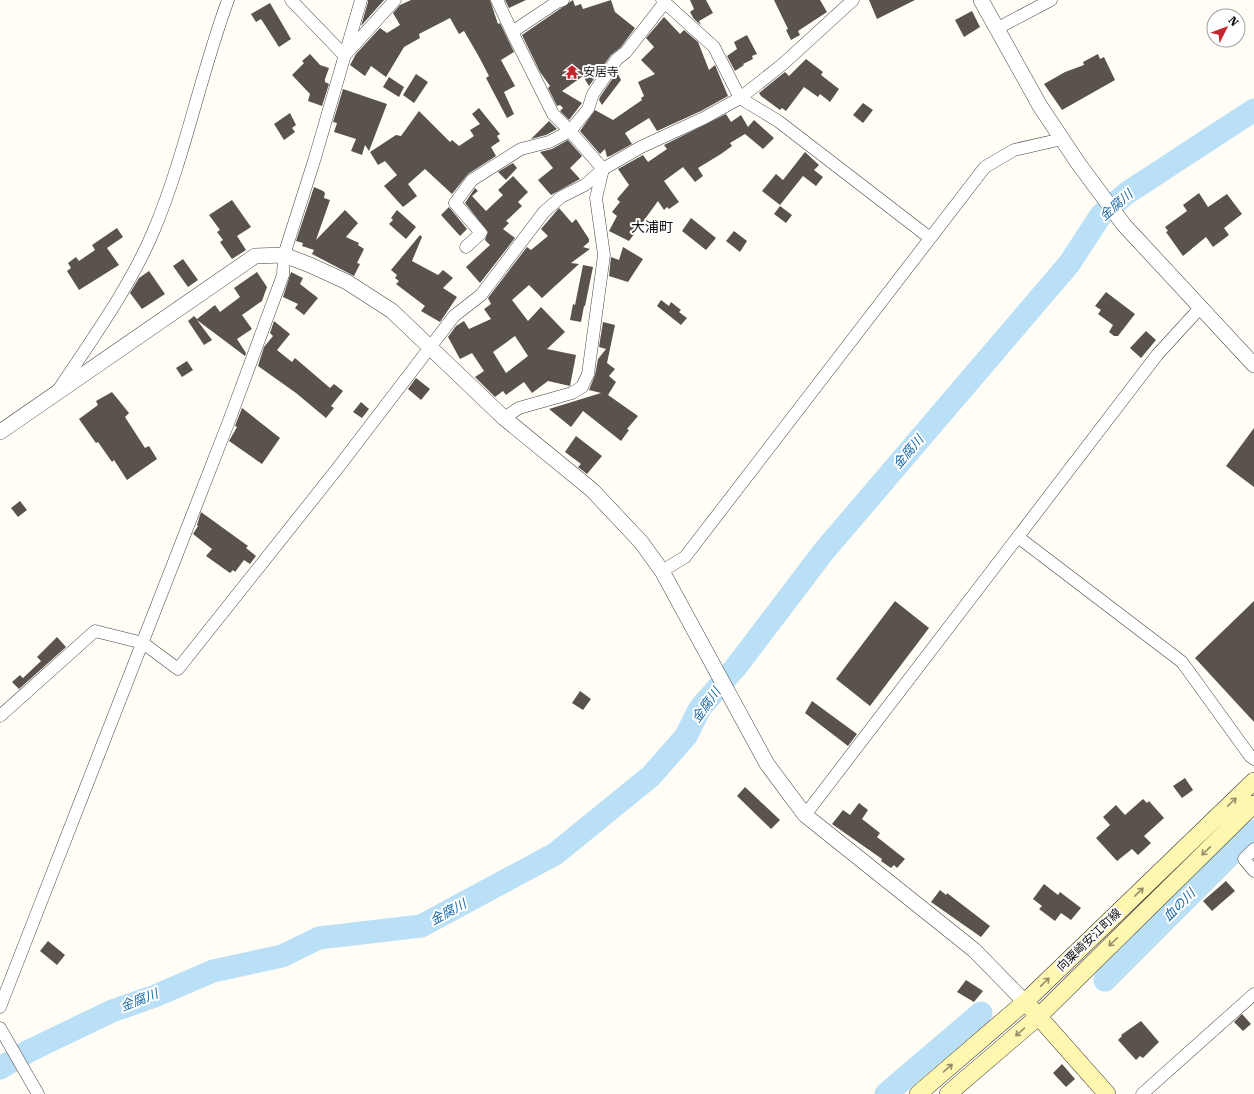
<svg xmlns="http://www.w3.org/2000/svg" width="1254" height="1094" font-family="'Roboto Serif','Noto Sans JP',serif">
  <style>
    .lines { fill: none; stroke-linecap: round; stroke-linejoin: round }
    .river { stroke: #b9e0f7; stroke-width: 23 }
    .building { fill: #5a524d; fill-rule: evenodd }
    .minor-casing { stroke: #444; stroke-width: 13 }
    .tertiary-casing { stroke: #444; stroke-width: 16 }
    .secondary-casing { stroke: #333; stroke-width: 18 }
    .minor { stroke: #fff; stroke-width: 12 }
    .tertiary { stroke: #fff; stroke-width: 15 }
    .secondary { stroke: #fff6b0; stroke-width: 17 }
    .oneway { stroke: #948f68 }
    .labels { text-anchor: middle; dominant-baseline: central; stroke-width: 4; stroke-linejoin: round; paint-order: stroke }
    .poi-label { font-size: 12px; fill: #111; stroke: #fff; text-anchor: start }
    .street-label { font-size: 12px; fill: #111; stroke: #fff }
    .water-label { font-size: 13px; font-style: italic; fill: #1768a6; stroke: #fff }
    .quarter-label { font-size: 14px; fill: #111; stroke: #fff }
  </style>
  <rect width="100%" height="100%" fill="#fffdf5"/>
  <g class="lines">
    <path class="river" d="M 1105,980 L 1254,831
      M 0,1068 L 29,1051 L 112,1011 L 155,996 L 213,971 L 282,956 L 319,938 L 421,926 L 555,854 L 651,776 L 686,736 L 700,708 L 736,667 L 824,551 L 1069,264 L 1101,215 L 1127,193 L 1254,110
      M 886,1094 L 981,1013"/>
  </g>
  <path class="building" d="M 368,0 L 384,0 L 361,26 L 368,2 Z
    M 411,0 L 490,0 L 498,24 L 500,23 L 514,52 L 501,60 L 515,86 L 504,92 L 514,114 L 507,118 L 486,78 L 489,76 L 478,55 L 464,31 L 459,34 L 450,18 L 419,34 L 420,38 L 404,47 L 386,77 L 371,66 L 365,76 L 350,65 L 356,54 L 380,28 L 387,33 L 400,25 L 393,13 L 400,5 Z
    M 505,0 L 526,0 L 509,8 Z
    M 573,0 L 575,6 L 581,4 L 583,9 L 611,0 L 615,12 L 635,28 L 621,47 L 611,55 L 589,86 L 583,76 L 562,91 L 582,103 L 569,120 L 560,111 L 563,108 L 560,105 L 557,106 L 548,88 L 550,86 L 540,72 L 522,35 Z
    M 690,0 L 706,0 L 713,13 L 699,21 L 701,25 L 694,19 L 690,12 L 694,9 Z
    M 774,0 L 820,0 L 827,12 L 798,31 L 800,35 L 791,40 L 786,30 L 788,29 Z
    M 869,0 L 915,0 L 877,19 Z
    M 270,3 L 291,39 L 279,47 L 261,19 L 256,22 L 251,14 Z
    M 972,11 L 980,27 L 964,37 L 955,20 Z
    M 664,17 L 680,34 L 684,30 L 698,42 L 709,70 L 715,65 L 728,96 L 701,111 L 657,131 L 649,118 L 625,133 L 632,144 L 610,156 L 607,157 L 605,149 L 600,154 L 580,131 L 595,110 L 613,120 L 642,100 L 641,98 L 644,96 L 638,82 L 655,74 L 641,60 L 654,47 L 646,38 Z
    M 747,35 L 757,54 L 752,56 L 753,59 L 743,64 L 744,65 L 735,71 L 727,56 L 737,49 L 734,42 Z
    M 310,54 L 320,65 L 329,68 L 325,79 L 325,82 L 329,84 L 322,106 L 308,101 L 310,94 L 292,75 L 304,63 L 302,61 Z
    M 1098,54 L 1100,59 L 1104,57 L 1115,80 L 1062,110 L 1044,84 L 1065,72 L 1084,65 L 1083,62 Z
    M 806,59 L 823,72 L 821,75 L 839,89 L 830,102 L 820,94 L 818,97 L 804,87 L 786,111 L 782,108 L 780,110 L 761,96 L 759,93 L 785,72 L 789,76 Z
    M 617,72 L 621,80 L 602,105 L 599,100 L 600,97 Z
    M 416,74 L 428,82 L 414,103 L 403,95 Z
    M 389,77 L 404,87 L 399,97 L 383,87 Z
    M 343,89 L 387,104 L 369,151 L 365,145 L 362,155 L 351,151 L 356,139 L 334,132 L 337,123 L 333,122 Z
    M 863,103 L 873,110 L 863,123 L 853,115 Z
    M 479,108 L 500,134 L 497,136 L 500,141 L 491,147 L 496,156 L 468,174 L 452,194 L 425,169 L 408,184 L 417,196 L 403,207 L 384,186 L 397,175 L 385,161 L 378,165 L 370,152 L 396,135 L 401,136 L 419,111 L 450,142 L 452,140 L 459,146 L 474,136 L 470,130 L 480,124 L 472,114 Z
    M 290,113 L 296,125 L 292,128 L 295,132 L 284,140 L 274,124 Z
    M 726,114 L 731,122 L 741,115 L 748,127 L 754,120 L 774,138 L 763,149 L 745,134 L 730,143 L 732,146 L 721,154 L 698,168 L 703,176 L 695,182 L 683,167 L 664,181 L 679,202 L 669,209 L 667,207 L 664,210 L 658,201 L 629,241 L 609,231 L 617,216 L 612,212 L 620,202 L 617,199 L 629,185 L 618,169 L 643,155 L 648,162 L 667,149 L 664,145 Z
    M 549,121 L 557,129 L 546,135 L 531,139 Z
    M 568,140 L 582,156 L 570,168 L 580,179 L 551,195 L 538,180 L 553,168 L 540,152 L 552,149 Z
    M 805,152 L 819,165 L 814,170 L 823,177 L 816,186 L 803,176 L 780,205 L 762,191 L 776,174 L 783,180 Z
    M 513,163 L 517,168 L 506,180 L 498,172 Z
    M 513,176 L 528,192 L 518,202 L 522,206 L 506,221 L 509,223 L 503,229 L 515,238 L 480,283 L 466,267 L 490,245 L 485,240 L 488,232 L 465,203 L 475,188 L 478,191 L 472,196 L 486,211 L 503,195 L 498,190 Z
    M 314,187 L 323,191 L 325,193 L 324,198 L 330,200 L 316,240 L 345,210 L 358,223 L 346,237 L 359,243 L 358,245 L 364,249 L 357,263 L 360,264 L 354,276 L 312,254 L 314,250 L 302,246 L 303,243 L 296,241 Z
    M 1199,193 L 1208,207 L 1227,194 L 1242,214 L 1224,228 L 1229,235 L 1213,247 L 1206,237 L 1183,256 L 1166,232 L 1168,231 L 1165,227 L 1187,211 L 1183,205 Z
    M 232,200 L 251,227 L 237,236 L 246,250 L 232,259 L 220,242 L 223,240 L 217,232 L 220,230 L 209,215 Z
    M 780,206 L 792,215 L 786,223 L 774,214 Z
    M 449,207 L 467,229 L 460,236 L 441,215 Z
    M 559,208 L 572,223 L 576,219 L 589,239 L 589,242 L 583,247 L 590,249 L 571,263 L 579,264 L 542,298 L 529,285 L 512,300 L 528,321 L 541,307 L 565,332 L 547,349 L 576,355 L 570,386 L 548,381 L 532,393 L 524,382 L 506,395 L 503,391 L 495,397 L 475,377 L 484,371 L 472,353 L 460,359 L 448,337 L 456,326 L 464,321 L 469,329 L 491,319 L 484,309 L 491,304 L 488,298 L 527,247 L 531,250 L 548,236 L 541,229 ZM 515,336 L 528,356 L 506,373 L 493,352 Z
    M 397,210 L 416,227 L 406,239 L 389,224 L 393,220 L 391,218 Z
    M 691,218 L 716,238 L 706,250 L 682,231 Z
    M 117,228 L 123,237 L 107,248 L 119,265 L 79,290 L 67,271 L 71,268 L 68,263 L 76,257 L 79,261 L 95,250 L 92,245 Z
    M 734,231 L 747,241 L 740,252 L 726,241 Z
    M 420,235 L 422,237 L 412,261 L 438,275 L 443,270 L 453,278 L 443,288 L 457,297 L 440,322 L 421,311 L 425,306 L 396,284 L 399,281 L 395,278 L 397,275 L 391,270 Z
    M 623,247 L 643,259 L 628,282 L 609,276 L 611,257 L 619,260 Z
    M 183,259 L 198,280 L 188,287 L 173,266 Z
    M 583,265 L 593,267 L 585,306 L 580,306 L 584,306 L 581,322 L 570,320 L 573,304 L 575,305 Z
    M 149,271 L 165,294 L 142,309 L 130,293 L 139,278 Z
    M 257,272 L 267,287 L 262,301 L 242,315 L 252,329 L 237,339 L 246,353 L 245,356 L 197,320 L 212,340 L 204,345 L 188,321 L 194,316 L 197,319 L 215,305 L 220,312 L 240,297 L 234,288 Z
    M 291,272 L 303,278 L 300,284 L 318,298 L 304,315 L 295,308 L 298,304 L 283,297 Z
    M 1106,292 L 1135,314 L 1118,336 L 1114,336 L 1109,332 L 1113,325 L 1098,314 L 1101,310 L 1095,306 Z
    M 661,300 L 669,306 L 671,302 L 681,310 L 679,312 L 687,318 L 681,325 L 657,306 Z
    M 274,321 L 290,334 L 277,350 L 292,362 L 295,358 L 330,388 L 334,384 L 343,391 L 331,406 L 334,408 L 326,418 L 296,393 L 258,366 L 264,347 L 273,336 L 270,333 Z
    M 603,322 L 615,325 L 607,363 L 615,369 L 609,376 L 616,382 L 608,395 L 638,416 L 627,429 L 629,430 L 621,441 L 583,411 L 571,427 L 549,409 L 601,393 L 589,390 L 595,375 L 598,359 L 606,349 L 599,347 Z
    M 1146,331 L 1156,340 L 1141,358 L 1130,348 Z
    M 187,361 L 193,370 L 182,377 L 176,368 Z
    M 416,378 L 430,389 L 421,400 L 408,389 Z
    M 112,392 L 129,413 L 125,417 L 145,448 L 149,446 L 157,459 L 127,480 L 114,460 L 112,462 L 98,442 L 96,443 L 79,419 L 98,405 L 96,401 Z
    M 361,402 L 369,409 L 362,418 L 353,412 Z
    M 242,408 L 280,438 L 262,464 L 229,441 L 237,427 L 235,426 Z
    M 1254,428 L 1254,487 L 1226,466 Z
    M 576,436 L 602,456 L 587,474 L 578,467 L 581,464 L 565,452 Z
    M 20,501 L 27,510 L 18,517 L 11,508 Z
    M 201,512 L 248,546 L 246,548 L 256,556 L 250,564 L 244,560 L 235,572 L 233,570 L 230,573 L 206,556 L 212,549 L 193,534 L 198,526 L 197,525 Z
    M 895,601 L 929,628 L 870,706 L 836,679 Z
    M 1254,601 L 1254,722 L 1195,658 Z
    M 57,637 L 66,647 L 19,689 L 12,682 L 20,675 L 23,678 L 41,661 L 37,657 Z
    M 580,691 L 591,699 L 583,710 L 572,703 Z
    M 812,701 L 857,734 L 848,746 L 805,713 Z
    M 1185,778 L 1193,790 L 1182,798 L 1173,786 Z
    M 745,787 L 780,820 L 771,829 L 737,796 Z
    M 1143,799 L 1147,803 L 1149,801 L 1164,818 L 1144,836 L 1151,843 L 1138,855 L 1132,849 L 1117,861 L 1096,838 L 1110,825 L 1103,817 L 1116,805 L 1125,815 Z
    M 859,803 L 868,810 L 862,819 L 880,833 L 877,837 L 905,859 L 897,868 L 894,865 L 891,868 L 881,861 L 882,859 L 832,824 L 843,810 L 850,815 Z
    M 1226,881 L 1235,891 L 1212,911 L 1203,901 Z
    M 1044,884 L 1058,895 L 1060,892 L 1081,908 L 1071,920 L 1061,913 L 1055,921 L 1039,909 L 1042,906 L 1033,899 Z
    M 940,890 L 946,895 L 947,893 L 990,926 L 981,937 L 931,902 Z
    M 48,941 L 65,955 L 57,965 L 40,951 Z
    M 966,980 L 983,991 L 974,1002 L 957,992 Z
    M 1242,1014 L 1251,1024 L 1243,1031 L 1234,1022 Z
    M 1141,1021 L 1159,1042 L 1143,1058 L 1140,1056 L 1136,1060 L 1118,1040 L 1122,1036 L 1121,1035 Z
    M 1062,1064 L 1075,1079 L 1066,1087 L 1053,1073 Z"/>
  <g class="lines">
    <defs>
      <path id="minor" d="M 291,0 L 344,55
        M 497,0 L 512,32 L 557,2 L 563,0
        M 662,0 L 714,47 L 740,98 L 778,121 L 930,238
        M 996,29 L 1051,0
        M 347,53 L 395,0
        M 466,247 L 481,233 L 455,203 L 472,180 L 521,149 L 549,142 L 570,131 L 553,114 L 512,32
        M 59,389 C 93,338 130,287 154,230 C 185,156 200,76 228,0
        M 504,418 L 519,408 L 572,393 L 582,387 L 588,374 L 604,255 L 596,198 L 603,169 L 570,131 L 588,109 L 593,94 L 617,59 L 626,52 L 665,2
        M 1018,537 L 1182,662 L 1250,756 L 1254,759
        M 662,571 L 685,557 L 985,167 L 1014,150 L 1062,139
        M 0,716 L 95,631 L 143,643 L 178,669 L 337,469 L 454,316 L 481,295 L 544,212 L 561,197 L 585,185 L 603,169 L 641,147 L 704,118 L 740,98 L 783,64 L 853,0
        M 805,815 L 1157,355 L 1200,308
        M 1254,849 L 1244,859 L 1254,871
        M 0,1007 L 229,421 L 283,275 L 284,255 L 314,161 L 361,0
        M 0,1028 L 38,1094
        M 1142,1094 L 1254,994"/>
      <path id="tertiary" d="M 981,0 L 1040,106 L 1078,163 L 1124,225 L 1254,365
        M 0,432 L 255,256 L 284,255 L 310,265 L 347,282 L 392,311 L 504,418 L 592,490 L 641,542 L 662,571 L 767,764 L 805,815 L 974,950 L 1025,1002"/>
      <path id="secondary" d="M 1030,1007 L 1107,1094
        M 918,1094 L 1025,1002 L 1254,781
        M 948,1094 L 1039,1016 L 1254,804"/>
    </defs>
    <use href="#minor" class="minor-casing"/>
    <use href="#tertiary" class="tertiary-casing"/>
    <use href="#secondary" class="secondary-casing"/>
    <use href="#minor" class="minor"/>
    <use href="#tertiary" class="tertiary"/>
    <use href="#secondary" class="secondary"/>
  </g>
  <defs><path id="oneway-shaft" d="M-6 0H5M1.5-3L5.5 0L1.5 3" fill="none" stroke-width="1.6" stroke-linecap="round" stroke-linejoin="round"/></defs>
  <g class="oneway">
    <use href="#oneway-shaft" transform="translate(1232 802) rotate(-44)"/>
    <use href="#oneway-shaft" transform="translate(1206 851) rotate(136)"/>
    <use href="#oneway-shaft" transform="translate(1139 892) rotate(-44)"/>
    <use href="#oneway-shaft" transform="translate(1113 942) rotate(136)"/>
    <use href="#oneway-shaft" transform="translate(1045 982) rotate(-44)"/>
    <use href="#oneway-shaft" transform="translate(1020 1032) rotate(139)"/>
    <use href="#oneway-shaft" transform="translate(948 1068) rotate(-41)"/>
  </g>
  <defs>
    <symbol id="temple-bare" viewBox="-9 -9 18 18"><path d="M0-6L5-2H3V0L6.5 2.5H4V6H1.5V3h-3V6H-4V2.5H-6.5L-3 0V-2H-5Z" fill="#c4262e" stroke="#fff" stroke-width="2.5" paint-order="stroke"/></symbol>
  </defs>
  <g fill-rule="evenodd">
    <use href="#temple-bare" x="562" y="62" width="20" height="20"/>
  </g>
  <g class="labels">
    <g class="poi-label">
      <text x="583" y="72">安居寺</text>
    </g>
    <g class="street-label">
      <text transform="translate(1089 940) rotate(-44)">向粟崎安江町線</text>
    </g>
    <g class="water-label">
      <text transform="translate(1116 205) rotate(-41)">金腐川</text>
      <text transform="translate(908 452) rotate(-50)">金腐川</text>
      <text transform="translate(706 705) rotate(-54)">金腐川</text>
      <text transform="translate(1179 905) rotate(-45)">血の川</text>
      <text transform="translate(448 912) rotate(-28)">金腐川</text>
      <text transform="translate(139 1000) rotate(-21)">金腐川</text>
    </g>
    <g class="quarter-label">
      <text x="652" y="227">大浦町</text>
    </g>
  </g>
  <g transform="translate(1226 28) rotate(48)"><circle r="19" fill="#ffffff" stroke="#a0a0a0"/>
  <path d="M0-3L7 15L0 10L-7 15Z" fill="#c4262e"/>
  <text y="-6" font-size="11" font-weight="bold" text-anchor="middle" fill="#111111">N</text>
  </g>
</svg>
